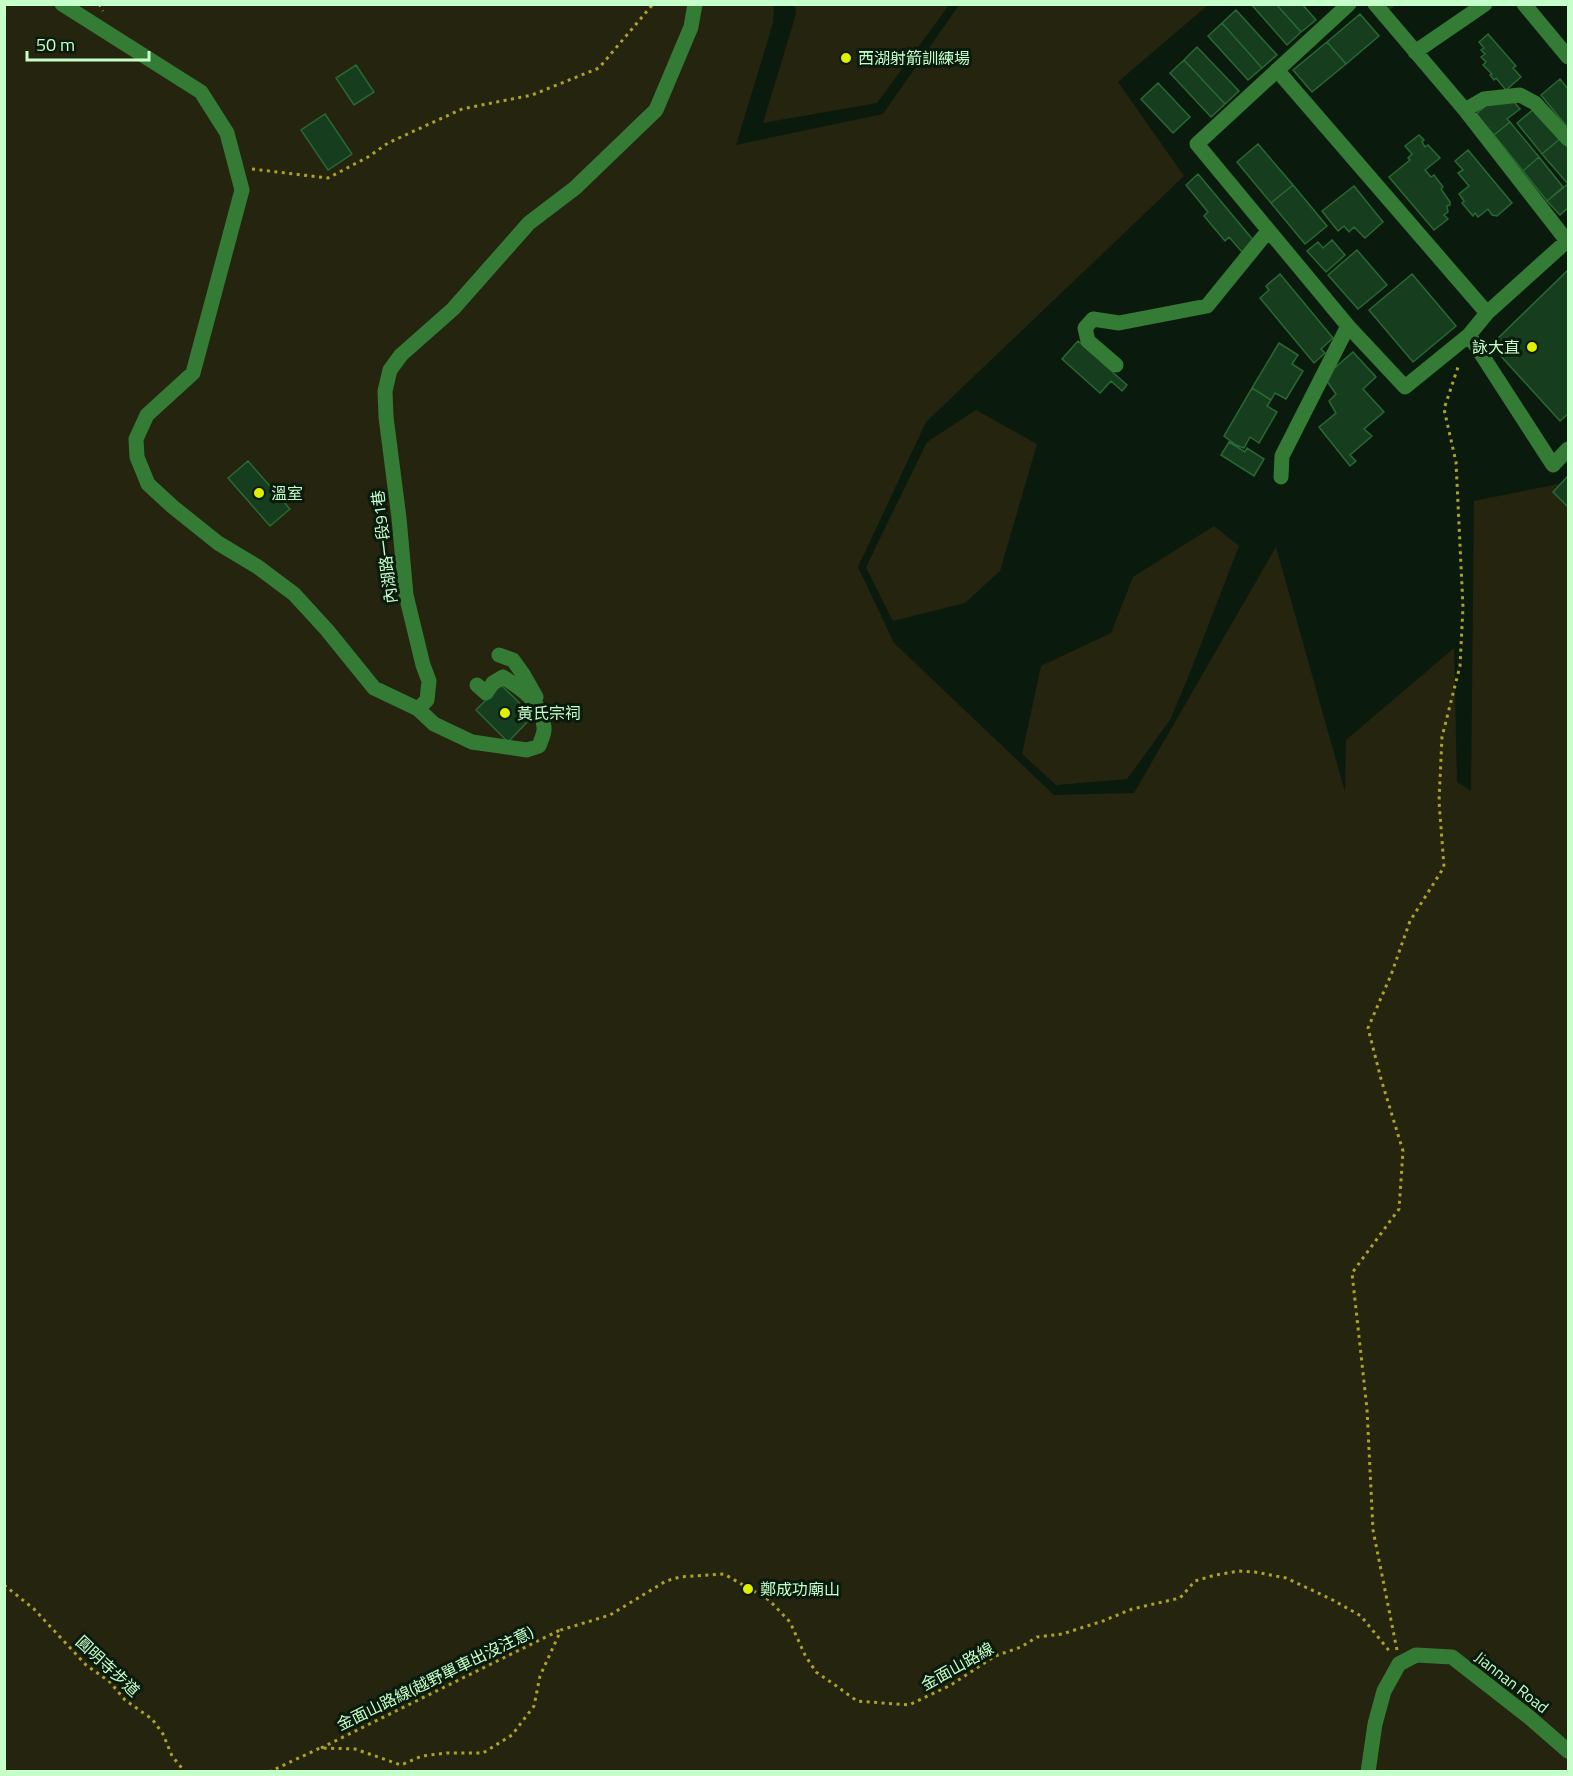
<svg xmlns="http://www.w3.org/2000/svg" width="1573" height="1776" font-family="'Titillium Web','Noto Sans TC',sans-serif">
  <style>
    .green { fill: #25240e }
    .lines { fill: none; stroke-linecap: round; stroke-linejoin: round }
    .stream { stroke: #1a3707; stroke-width: 4.5 }
    .building { fill: #163d1d; stroke: #286933; stroke-width: 1.5 }
    .path { stroke: #aea22a; stroke-width: 3; stroke-dasharray: 3 4.5; stroke-linecap: butt }
    .minor { stroke: #347b35; stroke-width: 15 }
    .poi-dot { fill: #def000; stroke: #0a1b0d; stroke-width: 2 }
    .labels { text-anchor: middle; dominant-baseline: central; stroke-width: 6; stroke-linejoin: round; paint-order: stroke }
    .poi-label { font-size: 16px; fill: #c5ffca; stroke: #0a1b0d; text-anchor: start }
    .street-label { font-size: 16px; fill: #c5ffca; stroke: #0a1b0d }
  </style>
  <rect width="100%" height="100%" fill="#0a1b0d"/>
  <path class="green" d="M 5,5 L 774,5 L 773,23 L 736,145 L 883,114 L 959,5 L 1208,5 L 1118,82 L 1184,176 L 926,422 L 858,567 L 894,643 L 1054,795 L 1134,793 L 1276,547 L 1345,792 L 1346,740 L 1454,648 L 1457,782 L 1471,791 L 1474,501 L 1568,482 L 1568,1771 L 5,1772 Z
    M 795,5 L 795,4 L 949,5 L 877,103 L 763,123 L 796,14 Z
    M 976,410 L 1037,444 L 1000,571 L 965,603 L 893,621 L 866,567 L 927,442 Z
    M 1214,526 L 1239,546 L 1189,675 L 1170,720 L 1127,779 L 1056,785 L 1022,754 L 1041,666 L 1111,633 L 1133,577 Z"/>
  <g class="lines">
    <path class="stream" d="M 1390,7 L 1393,4"/>
  </g>
  <path class="building" d="M 1251,4 L 1276,4 L 1301,32 L 1287,45 Z
    M 1276,4 L 1302,4 L 1316,20 L 1301,32 Z
    M 1236,10 L 1277,55 L 1262,68 L 1222,23 Z
    M 1360,14 L 1379,36 L 1346,64 L 1327,42 Z
    M 1222,23 L 1262,68 L 1248,80 L 1208,36 Z
    M 1488,34 L 1516,66 L 1513,68 L 1521,77 L 1506,90 L 1496,78 L 1494,80 L 1490,75 L 1492,74 L 1483,65 L 1486,62 L 1481,57 L 1485,54 L 1481,50 L 1484,48 L 1479,42 Z
    M 1327,42 L 1346,64 L 1312,92 L 1293,70 Z
    M 1197,47 L 1239,91 L 1225,104 L 1184,60 Z
    M 1184,60 L 1225,104 L 1211,117 L 1170,73 Z
    M 356,65 L 374,92 L 354,105 L 336,78 Z
    M 1560,79 L 1568,89 L 1568,128 L 1541,95 Z
    M 1158,83 L 1190,117 L 1173,133 L 1141,99 Z
    M 1497,97 L 1514,102 L 1520,109 L 1507,119 L 1510,122 L 1494,135 L 1476,114 Z
    M 1535,108 L 1561,138 L 1542,154 L 1517,123 Z
    M 325,114 L 352,154 L 328,170 L 301,130 Z
    M 1510,122 L 1539,157 L 1523,171 L 1494,135 Z
    M 1419,135 L 1424,140 L 1422,142 L 1425,147 L 1428,145 L 1440,158 L 1425,170 L 1431,177 L 1434,175 L 1443,187 L 1441,189 L 1450,202 L 1450,205 L 1447,206 L 1448,212 L 1444,215 L 1448,219 L 1434,230 L 1389,177 L 1410,160 L 1408,158 L 1412,154 L 1405,146 Z
    M 1561,138 L 1568,148 L 1568,184 L 1542,154 Z
    M 1258,144 L 1293,185 L 1271,203 L 1237,162 Z
    M 1468,150 L 1512,203 L 1497,216 L 1492,215 L 1488,209 L 1478,217 L 1475,213 L 1473,216 L 1462,203 L 1464,201 L 1459,194 L 1469,186 L 1458,173 L 1463,170 L 1455,161 Z
    M 1539,157 L 1563,187 L 1547,201 L 1523,171 Z
    M 1198,174 L 1254,241 L 1242,252 L 1229,237 L 1225,241 L 1204,216 L 1208,212 L 1186,185 Z
    M 1568,184 L 1568,208 L 1560,215 L 1547,201 Z
    M 1293,185 L 1327,226 L 1305,244 L 1271,203 Z
    M 1354,186 L 1383,222 L 1365,238 L 1354,227 L 1349,232 L 1344,226 L 1338,231 L 1322,211 Z
    M 1332,240 L 1345,255 L 1326,272 L 1307,251 L 1318,242 L 1323,248 Z
    M 1357,250 L 1387,285 L 1358,309 L 1328,275 Z
    M 1568,270 L 1568,414 L 1560,421 L 1500,355 L 1498,350 L 1492,344 Z
    M 1280,274 L 1333,338 L 1321,349 L 1325,353 L 1314,363 L 1260,298 L 1269,290 L 1266,286 Z
    M 1412,274 L 1456,326 L 1413,362 L 1369,310 Z
    M 1078,341 L 1127,385 L 1122,391 L 1111,381 L 1100,393 L 1062,359 Z
    M 1279,343 L 1298,355 L 1292,364 L 1303,371 L 1286,399 L 1275,393 L 1271,400 L 1252,388 Z
    M 1353,352 L 1376,377 L 1363,389 L 1384,412 L 1364,429 L 1372,436 L 1350,455 L 1356,461 L 1350,466 L 1319,427 L 1336,413 L 1329,401 L 1336,394 L 1324,377 Z
    M 1252,388 L 1271,400 L 1267,406 L 1277,412 L 1259,443 L 1250,437 L 1244,448 L 1236,445 L 1224,436 Z
    M 1229,442 L 1245,452 L 1247,448 L 1264,459 L 1254,476 L 1221,455 Z
    M 248,461 L 290,509 L 270,526 L 228,478 Z
    M 1568,476 L 1568,507 L 1553,492 Z
    M 501,685 L 533,716 L 508,742 L 476,710 Z"/>
  <g class="lines">
    <path class="path" d="M 99,4 L 103,11
      M 252,169 L 328,178 L 368,157 L 388,143 L 462,109 L 532,95 L 599,68 L 653,4
      M 4,1585 L 34,1609 L 86,1665 L 110,1682 L 125,1700 L 152,1719 L 163,1734 L 172,1756 L 185,1772
      M 1397,1650 L 1373,1530 L 1367,1409 L 1352,1273 L 1399,1209 L 1403,1151 L 1381,1079 L 1368,1028 L 1391,975 L 1410,921 L 1444,867 L 1439,801 L 1442,737 L 1460,666 L 1463,607 L 1456,462 L 1444,409 L 1459,364
      M 321,1748 L 560,1630
      M 269,1772 L 320,1748 L 355,1749 L 401,1765 L 422,1756 L 447,1753 L 483,1753 L 512,1735 L 534,1706 L 540,1676 L 561,1630 L 610,1615 L 666,1581 L 680,1577 L 724,1574 L 769,1600 L 790,1622 L 805,1655 L 816,1672 L 835,1685 L 857,1701 L 909,1705 L 951,1685 L 995,1656 L 1021,1647 L 1037,1637 L 1062,1634 L 1103,1621 L 1132,1609 L 1180,1598 L 1195,1581 L 1215,1575 L 1239,1571 L 1255,1572 L 1286,1578 L 1331,1599 L 1361,1616 L 1391,1653"/>
    <path class="minor" d="M 62,4 L 201,92 L 227,133 L 242,190 L 193,373 L 147,415 L 136,439 L 137,457 L 148,484 L 173,507 L 218,543 L 258,567 L 294,594 L 327,630 L 374,688 L 418,709 L 427,700 L 429,681 L 423,665 L 406,595 L 399,518 L 386,417 L 385,391 L 390,370 L 401,355 L 453,309 L 529,223 L 575,188 L 656,110 L 691,27 L 695,4
      M 1349,4 L 1197,144 L 1348,326 L 1405,387 L 1469,335 L 1487,313 L 1568,240
      M 1375,4 L 1465,110 L 1567,241
      M 1524,4 L 1568,57
      M 1415,52 L 1485,4
      M 1277,70 L 1487,313
      M 1465,110 L 1484,99 L 1520,95 L 1535,103 L 1568,139
      M 1469,335 L 1553,465 L 1568,449
      M 1116,365 L 1088,341 L 1085,328 L 1093,319 L 1119,323 L 1207,306 L 1268,231
      M 1281,477 L 1282,456 L 1348,326
      M 499,655 L 513,660 L 523,674 L 536,697
      M 418,709 L 434,724 L 472,742 L 527,750 L 539,746 C 541,740 545,733 544,727 C 542,702 522,689 503,677 L 493,683 L 486,693 L 477,685
      M 1368,1772 L 1375,1724 L 1384,1691 L 1399,1664 L 1416,1655 L 1452,1657 L 1529,1717 L 1568,1751"/>
  </g>
  <g class="poi-dot">
    <circle cx="846" cy="58" r="6"/>
    <circle cx="1532" cy="347" r="6"/>
    <circle cx="259" cy="493" r="6"/>
    <circle cx="505" cy="713" r="6"/>
    <circle cx="748" cy="1589" r="6"/>
  </g>
  <g class="labels">
    <g class="poi-label">
      <text x="858" y="58">西湖射箭訓練場</text>
      <text x="1520" y="347" text-anchor="end">詠大直</text>
      <text x="271" y="493">溫室</text>
      <text x="517" y="713">黃氏宗祠</text>
      <text x="760" y="1589">鄭成功廟山</text>
    </g>
    <g class="street-label">
      <text transform="translate(384 547) rotate(-97)">內湖路一段91巷</text>
      <text transform="translate(108 1666) rotate(43)">圓明寺步道</text>
      <text transform="translate(957 1666) rotate(-29)">金面山路線</text>
      <text transform="translate(435 1678) rotate(-26)">金面山路線(越野單車出沒注意)</text>
      <text transform="translate(1512 1682) rotate(38)">Jiannan Road</text>
    </g>
  </g>
  <rect width="1573" height="1776" fill="none" stroke="#c5ffca" stroke-width="12"/>
  <path d="M27 51v9h122v-9" fill="none" stroke="#c5ffca" stroke-width="3"/>
  <text x="36" y="51" font-size="18" fill="#c5ffca" stroke="#0a1b0d" stroke-width="4.5" paint-order="stroke">50 m</text>
</svg>
